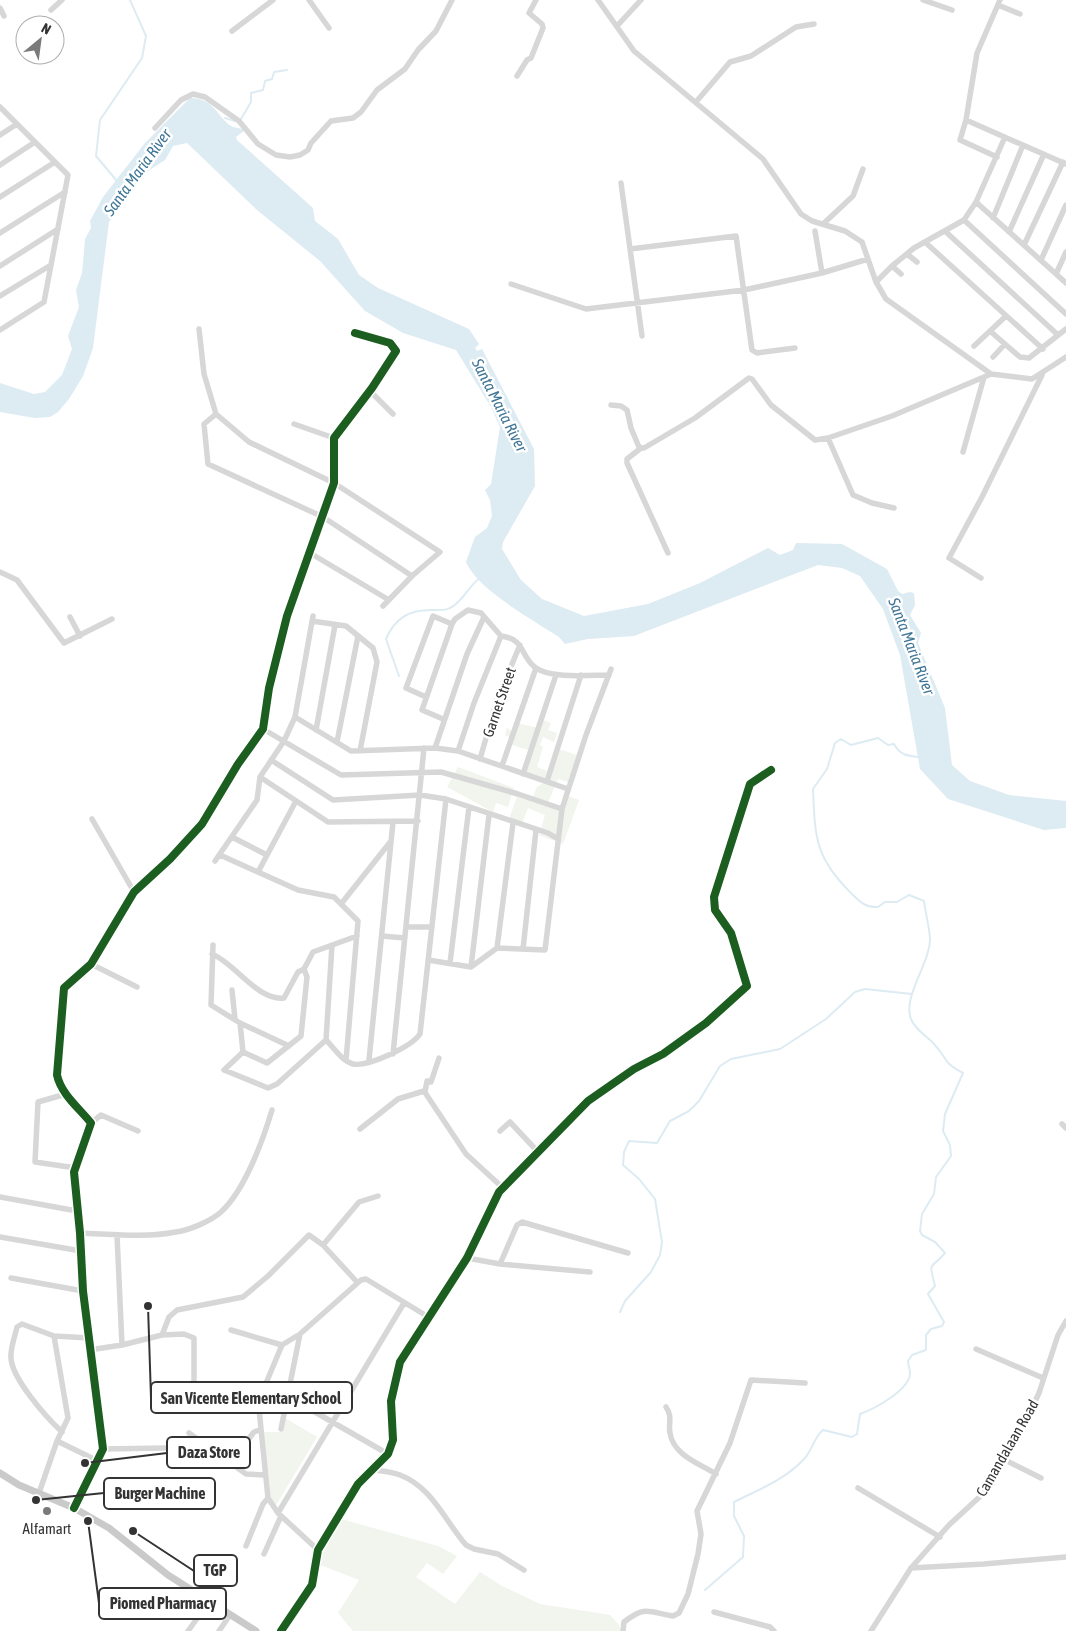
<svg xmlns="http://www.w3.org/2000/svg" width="1066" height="1631" font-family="'Asap Condensed',sans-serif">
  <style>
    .green { fill: #f1f5ed }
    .water { fill: #ddebf3 }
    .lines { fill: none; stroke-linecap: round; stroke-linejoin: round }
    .stream { stroke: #ddebf3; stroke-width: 2 }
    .minor { stroke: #d7d7d7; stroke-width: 5.5 }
    .major { stroke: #cacaca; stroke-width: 7 }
    .cycleway-casing { stroke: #fff; stroke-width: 11 }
    .cycleway { stroke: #1b5e20; stroke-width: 8 }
    .poi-dot { fill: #7a7a7a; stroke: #fff; stroke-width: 2 }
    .labels { text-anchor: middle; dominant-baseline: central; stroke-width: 5; stroke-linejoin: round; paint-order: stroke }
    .street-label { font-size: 15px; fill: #333; stroke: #fff }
    .poi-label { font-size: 15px; fill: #333; stroke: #fff }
    .water-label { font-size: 16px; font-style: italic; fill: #3f7597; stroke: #fff }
    .leader { fill: none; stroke: #333; stroke-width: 2 }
    .callout-dot { fill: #333; stroke: #fff; stroke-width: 2 }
    .callout { fill: #fff; stroke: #333; stroke-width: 2 }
    .callout-label { font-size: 16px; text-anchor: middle; font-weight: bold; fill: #333 }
  </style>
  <rect width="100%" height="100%" fill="#fff"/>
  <path class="green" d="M 541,719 L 551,723 L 548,730 L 557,733 L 554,742 L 543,737 L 540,745 L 543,747 L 537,767 L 547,771 L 544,780 L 523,774 L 531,751 L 510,744 L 509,737 L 505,735 L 507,727 L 513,733 L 517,723 L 538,728 Z
    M 559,749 L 577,755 L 568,782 L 558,779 L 548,803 L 562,809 L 568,796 L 579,800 L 563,844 L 539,835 L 545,815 L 528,808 L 522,824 L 509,819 L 518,794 L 532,799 L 537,787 L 547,781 Z
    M 458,767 L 514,788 L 508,807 L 496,803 L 493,812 L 447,787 Z
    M 285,1418 L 317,1437 L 276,1505 L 271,1499 L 264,1432 L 283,1432 Z
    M 341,1519 L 438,1546 L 457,1556 L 443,1574 L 427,1563 L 416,1577 L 455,1604 L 480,1572 L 502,1586 L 540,1604 L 610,1615 L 619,1625 L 621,1631 L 353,1631 L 338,1613 L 359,1580 L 318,1564 L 321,1549 Z"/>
  <path class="water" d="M 190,98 C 216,98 217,119 233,127 C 236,128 241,128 245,130 L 236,137 L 237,140 L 313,208 L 315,221 L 338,239 L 359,275 L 378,288 L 469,329 L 479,344 L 475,348 L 477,351 L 482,349 L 534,449 L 535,486 L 503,542 L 502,549 L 521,580 L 542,599 L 584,616 L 648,604 L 700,583 L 768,548 L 780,555 L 793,550 L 796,543 L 842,544 L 887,569 L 898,591 L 902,594 L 910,592 L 914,593 L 915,605 L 910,615 L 921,633 L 918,643 L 945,708 L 952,765 L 970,781 L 1009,795 L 1066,801 L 1066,828 L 1044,830 L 948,799 L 920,769 L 900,655 L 883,609 L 860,576 L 842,568 L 818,565 L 634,636 L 588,639 L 565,644 L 559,637 C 533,620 478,590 466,562 L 475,537 L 487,528 L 492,516 L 490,500 L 485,490 L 491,484 L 500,427 L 491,407 L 456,350 L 403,333 L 365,311 L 320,261 L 257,210 L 187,143 L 173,146 L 165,160 L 142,175 L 109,222 L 93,348 L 83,376 L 69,399 L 58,412 L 50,417 L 35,418 L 0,412 L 0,383 L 34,394 L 45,392 L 62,375 L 72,349 L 68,336 L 79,307 L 76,290 L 82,273 L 85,239 L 91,228 L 90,221 L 103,197 L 145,143 Z"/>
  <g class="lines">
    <path class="stream" d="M 225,118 L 235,121
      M 241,119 L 251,102 L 251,93 L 263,90 L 265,81 L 272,79 L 274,72 L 287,70
      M 117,181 L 96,156 L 100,120 L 142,58 L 146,36 L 130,0
      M 399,676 L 386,639 C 395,618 409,610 431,610 C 437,610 445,611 450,608 C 463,602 469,585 480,578
      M 620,1312 L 625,1301 L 651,1272 L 660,1255 L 662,1242 L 655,1199 L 639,1179 L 623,1165 L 624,1152 L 629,1141 L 657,1143 L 670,1121 L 689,1111 L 699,1101 L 720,1066 L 731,1059 L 780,1049 L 826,1019 L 855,992 L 865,989 L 912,994
      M 705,1590 L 743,1557 L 744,1536 L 734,1516 L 734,1502 C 758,1490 786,1479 804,1459 C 812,1451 814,1437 823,1430 L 852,1437 L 857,1434 L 860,1414 C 874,1409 910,1390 910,1373 C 910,1369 908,1365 908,1361 L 912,1355 L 926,1350 L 926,1335 L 931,1329 L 942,1326 L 944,1322 L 928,1294 L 935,1286 C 928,1259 931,1270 945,1253 L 935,1242 L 922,1235 L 920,1231 L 922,1214 L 934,1194 L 936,1177 L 951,1156 L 950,1145 L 943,1131 L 945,1114 L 963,1073 C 942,1062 948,1059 934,1044 C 926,1035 916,1031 911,1019 C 902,998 930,963 930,939 C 930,931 925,910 924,901 L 909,895 L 897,902 L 885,902 L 878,907 C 866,908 860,902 852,894 C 815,858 815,838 813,789 L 827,769 L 835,743 L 841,739 L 851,745 L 878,738 L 888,745 L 894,744 C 900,755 907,756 919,757"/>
    <path class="minor" d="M 309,0 L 329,28
      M 598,0 L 634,51 L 763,159 L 801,214 L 812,221 L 845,231 L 862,242 L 876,282 L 886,299 L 991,374 L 1032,379 L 1066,357
      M 923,0 L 952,10
      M 998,5 L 1020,14
      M 0,8 L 4,16
      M 51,10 L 62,0
      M 617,26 L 641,0
      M 232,31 L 273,0
      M 517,76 L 527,60 L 531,58 L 543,28 L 542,24 L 529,13 L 536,0
      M 696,102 L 730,62 L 751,56 L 796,27 L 814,24
      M 0,107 L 68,175 L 44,302 L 0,330
      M 966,120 L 1066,164
      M 155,128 L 181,100 L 193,94 L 205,97 L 239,121 L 258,144 L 276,155 L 290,157 L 300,155 L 308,150 L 311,143 L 331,121 L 353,118 L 361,112 L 377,90 L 405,69 L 418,50 L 436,31 L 452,0
      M 0,135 L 17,124
      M 997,157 L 960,140 L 966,120 L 977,53 L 1000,0
      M 0,165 L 35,142
      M 621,183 L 642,336
      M 0,197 L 55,162
      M 976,202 L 1066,283
      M 993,218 L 1023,145
      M 964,220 L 1066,314
      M 823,224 L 853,196 L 863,169
      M 815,231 L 822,273
      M 946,232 L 1058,335
      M 1009,232 L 1044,154
      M 0,233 L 65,192
      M 926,243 L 1043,349
      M 1024,245 L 1063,162
      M 630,249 L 736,236 L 752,350 L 757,353 L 795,348
      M 907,254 L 917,262
      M 1041,260 L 1066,205
      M 0,266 L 58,229
      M 892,266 L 901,274
      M 1056,274 L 1066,252
      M 876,282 L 892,266 L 914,248 L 964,220 L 976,202 L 1005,137
      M 511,284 L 586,309 L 744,290 L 822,273 L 868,259
      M 0,296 L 51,265
      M 199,329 L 204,374 L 216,414 L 204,424 L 208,464 L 323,517 L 412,576
      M 990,331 L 1020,357 L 1029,358 L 1066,329
      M 974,346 L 1006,316
      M 993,357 L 1005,344
      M 370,391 L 393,414
      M 611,405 L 621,406 L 627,410 L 631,428 L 639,447 L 644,448 L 695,418 L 749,378 L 752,379 L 771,405 L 815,440 L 828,438 L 892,416 L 991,374
      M 216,414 L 249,442 L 334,483 L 440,552 L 412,576 L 383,606
      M 294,424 L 334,438
      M 828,438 L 853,495 L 872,503 L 894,508
      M 641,448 L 627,459 L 627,463 L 668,553
      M 963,452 L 984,377
      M 310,553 L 389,600
      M 0,572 L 17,580 L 64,643 L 112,619
      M 981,578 L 949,558 L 982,497 L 1042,375
      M 70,617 L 80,636
      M 312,621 L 346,626 L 373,648 L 377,662 L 360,751
      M 426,697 L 406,688 L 433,616 L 452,624
      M 295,717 L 351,751 L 435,748 L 458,751 L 568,789
      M 443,719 L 422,710 L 452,624 L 455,619 L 468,610 L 481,613 L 501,636 C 526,639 520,657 536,668 C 552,679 590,675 609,675
      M 263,729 L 341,775 L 441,772 L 518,794 L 562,809
      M 316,730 L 335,625
      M 337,742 L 358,636
      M 435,748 L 467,654 L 484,617
      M 458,751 L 474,703 L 501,636
      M 480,759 L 497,700 L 520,645
      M 271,760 L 333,800 L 420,795 L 446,799 L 548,833 L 558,839
      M 502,766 L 536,668
      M 523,774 L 556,675
      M 260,777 L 328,822 L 418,821
      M 547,781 L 581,675
      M 92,819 L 134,892
      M 232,837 L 267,855
      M 220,855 L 298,890 L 334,897 L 358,921 L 346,1060
      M 215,861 L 257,800 L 260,777 L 284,741 L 295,717 L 313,616
      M 258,872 L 296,801
      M 341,904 L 391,841
      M 406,927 L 432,927
      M 382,936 L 405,938
      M 213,945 L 211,1005 L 240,1023 L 289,1046
      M 497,948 L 513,823
      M 523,949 L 536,830
      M 212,954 C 235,963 257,1001 284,998 L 298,972 L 304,969 L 313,952 L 357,936
      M 428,960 L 471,967 L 497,948 L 545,950 L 562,809 L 586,735 L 611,669
      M 450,963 L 469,807
      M 91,964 L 137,987
      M 471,967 L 489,815
      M 232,990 L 235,1019
      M 240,1023 L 243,1052 L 224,1070 L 268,1088 L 277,1084 L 326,1040 C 334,1048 342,1061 353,1064 C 368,1067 411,1047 420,1034 L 446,799
      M 326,1040 L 332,945
      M 243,1052 L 267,1063 L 301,1036 L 307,977 L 304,969
      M 393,1054 L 424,748
      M 369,1060 L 393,822
      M 425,1092 L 427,1081 L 431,1082 L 439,1058
      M 66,1094 L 38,1102 L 35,1162 L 76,1168
      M 91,1123 L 101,1115 L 138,1131
      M 1062,1124 L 1066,1128
      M 360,1129 L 398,1099 L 424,1091 L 466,1154 L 503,1188
      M 500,1131 L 510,1122 L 539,1153
      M 0,1197 L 77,1211
      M 80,1233 C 111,1234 145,1238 176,1232 C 190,1230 211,1221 221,1212 C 245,1190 263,1140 272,1110
      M 0,1237 L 81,1251
      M 323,1245 L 359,1202 L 378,1196
      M 467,1258 L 500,1264 L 590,1272
      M 500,1264 L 517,1225 L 522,1222 L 628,1253
      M 11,1278 L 83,1291
      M 231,1330 L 282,1345
      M 162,1335 L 184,1334 L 194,1338 L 194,1389
      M 54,1336 L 22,1324 L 17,1327 C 15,1336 10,1349 11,1358 C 12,1379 47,1418 62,1432
      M 122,1345 L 162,1335 L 169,1317 L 177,1310 L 243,1297 L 268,1276 L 309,1235 L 323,1245 L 357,1282
      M 976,1349 L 1043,1378
      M 89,1350 L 122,1345 L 117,1235
      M 264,1388 L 287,1396 L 388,1454
      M 666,1407 C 673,1417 668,1423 670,1433 C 673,1455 700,1464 716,1474
      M 281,1429 L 300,1334
      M 189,1433 L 246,1474 L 265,1475
      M 57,1441 L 98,1461
      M 103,1449 L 165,1448
      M 1003,1459 L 1041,1478
      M 230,1463 L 254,1432 L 260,1430
      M 205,1465 L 215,1452
      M 374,1470 C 382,1471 392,1472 400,1475 C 432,1487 445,1521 466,1545 L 474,1549 L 498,1554 L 524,1570
      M 858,1488 L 940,1537
      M 39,1493 L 57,1441 L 68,1418 L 54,1336 L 89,1338
      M 74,1508 L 103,1449 L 83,1291 L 80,1233 L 74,1172 L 91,1123 C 79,1108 61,1094 57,1075 L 64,988 L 91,964 L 134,892 L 170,859 L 202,824 L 238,764 L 263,729 L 269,688 L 287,616 L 334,483 L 334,438 L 372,388 L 396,351 L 390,343 L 355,333
      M 278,1513 L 404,1303
      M 246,1546 L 263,1504 L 268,1498
      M 318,1550 L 278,1513 L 268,1498 L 259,1409 L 264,1388 L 282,1345 L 300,1334 L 361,1280 L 366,1279 L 430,1318
      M 264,1554 L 281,1516
      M 911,1568 L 984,1564 L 1066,1557
      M 714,1612 L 770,1627 L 774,1631
      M 188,1631 L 209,1602
      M 219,1631 L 230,1615
      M 281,1631 L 312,1585 L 318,1550 L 358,1484 L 388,1454 L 393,1440 L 391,1401 L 400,1362 L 467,1258 L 499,1192 L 588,1101 L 634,1069 L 663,1054 L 706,1023 L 747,986 L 731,933 L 715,910 L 714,897 L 750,784 L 771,770
      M 623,1631 L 624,1622 C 646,1605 648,1612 673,1616 L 679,1613 L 688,1594 L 698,1554 L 701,1534 L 697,1511 L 730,1443 L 751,1380 L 805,1383
      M 871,1631 L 911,1568 L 949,1525 L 986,1491 L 1023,1427 L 1039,1393 L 1058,1335 L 1066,1321"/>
    <path class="major" d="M 0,1473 L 19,1485 L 74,1508 L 109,1528 L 168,1575 L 256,1631"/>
    <defs>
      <path id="cycleway" d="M 74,1508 L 103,1449 L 83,1291 L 80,1233 L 74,1172 L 91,1123 C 79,1108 61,1094 57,1075 L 64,988 L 91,964 L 134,892 L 170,859 L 202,824 L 238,764 L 263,729 L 269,688 L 287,616 L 334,483 L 334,438 L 372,388 L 396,351 L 390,343 L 355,333
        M 281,1631 L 312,1585 L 318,1550 L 358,1484 L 388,1454 L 393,1440 L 391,1401 L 400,1362 L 467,1258 L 499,1192 L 588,1101 L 634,1069 L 663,1054 L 706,1023 L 747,986 L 731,933 L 715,910 L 714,897 L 750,784 L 771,770"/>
    </defs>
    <use href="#cycleway" class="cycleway-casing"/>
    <use href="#cycleway" class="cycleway"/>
  </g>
  <circle class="poi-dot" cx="47" cy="1511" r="5"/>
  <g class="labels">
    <g class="street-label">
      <text transform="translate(499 702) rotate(-71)">Garnet Street</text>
      <text transform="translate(1007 1448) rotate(-60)">Camandalaan Road</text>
    </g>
    <g class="poi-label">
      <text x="47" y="1528">Alfamart</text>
    </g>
    <g class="water-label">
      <text transform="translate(137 172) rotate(-54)">Santa Maria River</text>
      <text transform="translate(500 405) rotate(63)">Santa Maria River</text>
      <text transform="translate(912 646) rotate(69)">Santa Maria River</text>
    </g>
  </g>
  <path class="leader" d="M148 1306L151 1398M85 1463L167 1453M36 1500L104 1493M133 1531L194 1571M88 1521L99 1603"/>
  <g class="callout-dot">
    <circle cx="148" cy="1306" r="5"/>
    <circle cx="85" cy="1463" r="5"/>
    <circle cx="36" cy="1500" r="5"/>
    <circle cx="133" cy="1531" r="5"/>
    <circle cx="88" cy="1521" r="5"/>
  </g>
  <g class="callout">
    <rect x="151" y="1382" width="201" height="31" rx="5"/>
    <rect x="167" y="1437" width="83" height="31" rx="5"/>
    <rect x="104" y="1478" width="111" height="31" rx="5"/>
    <rect x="194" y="1555" width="43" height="31" rx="5"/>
    <rect x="99" y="1588" width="127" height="31" rx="5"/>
  </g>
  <g class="callout-label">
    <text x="251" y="1404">San Vicente Elementary School</text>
    <text x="209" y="1458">Daza Store</text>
    <text x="160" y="1499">Burger Machine</text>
    <text x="215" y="1576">TGP</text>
    <text x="163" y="1609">Piomed Pharmacy</text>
  </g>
  <g transform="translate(40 40) rotate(29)"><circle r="24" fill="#ffffff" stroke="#adadad"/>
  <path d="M0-4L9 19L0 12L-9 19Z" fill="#7a7a7a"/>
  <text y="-8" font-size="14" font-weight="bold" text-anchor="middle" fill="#333333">N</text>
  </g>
</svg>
